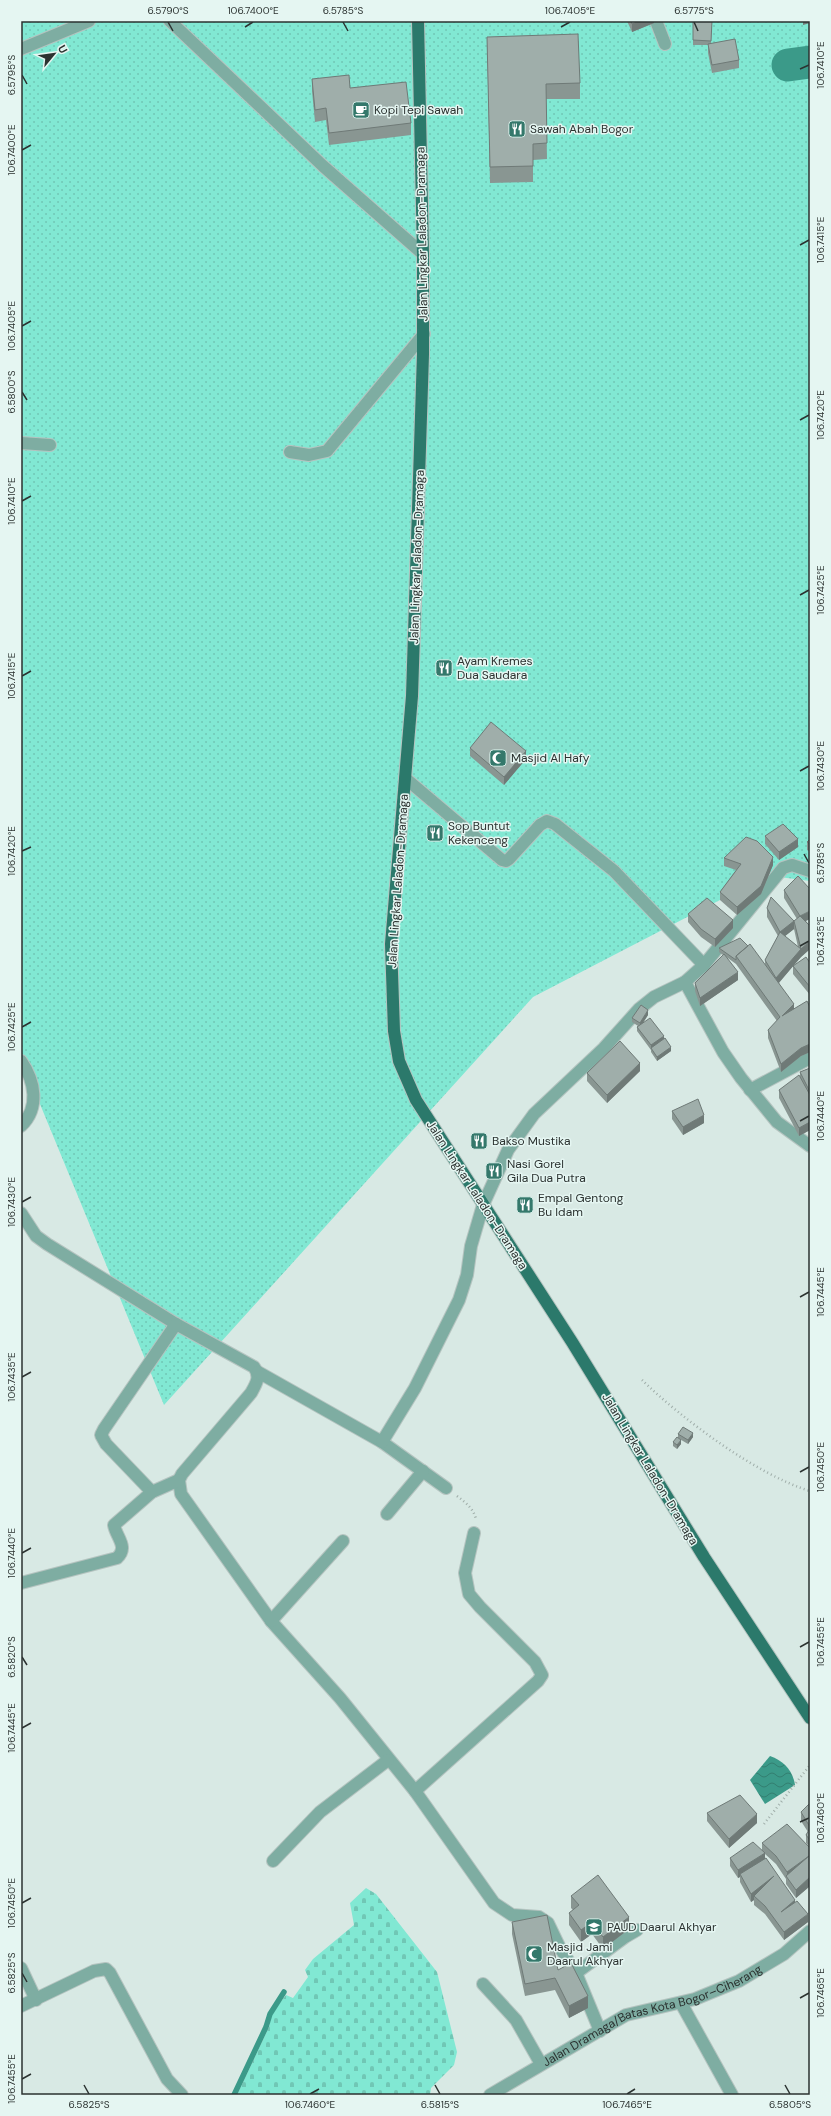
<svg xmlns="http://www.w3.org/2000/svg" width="831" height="2116" font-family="'DM Sans',sans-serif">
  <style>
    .grass { fill: url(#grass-dots) }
    .cemetery { fill: url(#cemetery-stones) }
    .water { fill: url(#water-waves) }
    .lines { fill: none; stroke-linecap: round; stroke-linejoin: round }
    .stream { stroke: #3b9a89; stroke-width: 5.5 }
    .river { stroke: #3b9a89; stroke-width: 33 }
    .minor-casing { stroke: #b5c4c0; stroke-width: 14 }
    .major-casing { stroke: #b5c4c0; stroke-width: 14 }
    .path { stroke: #a0aeaa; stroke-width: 2.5; stroke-dasharray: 1 3; stroke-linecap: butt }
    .minor { stroke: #7eada2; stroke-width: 12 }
    .major { stroke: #2b796b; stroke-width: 12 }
    .wall { fill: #899692; fill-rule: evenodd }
    .shaded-wall { fill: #6f7a77 }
    .building { fill: #9faeaa; stroke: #6f7a77 }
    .ticks { fill: none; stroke: #2b3230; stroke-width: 1.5 }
    .labels { text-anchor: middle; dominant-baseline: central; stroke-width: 3; stroke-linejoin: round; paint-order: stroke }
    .poi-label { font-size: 12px; fill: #2b3230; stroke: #e5f6f2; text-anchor: start }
    .street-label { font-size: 12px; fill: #2b3230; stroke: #e5f6f2 }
    .neatline { fill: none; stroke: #2b3230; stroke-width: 1.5 }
    .ticks-label { font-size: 10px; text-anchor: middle; fill: #2b3230 }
  </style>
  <defs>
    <pattern id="grass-dots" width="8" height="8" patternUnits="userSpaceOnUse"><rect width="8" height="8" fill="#81e8d3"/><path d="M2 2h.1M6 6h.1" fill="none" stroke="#70c7b5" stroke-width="1.8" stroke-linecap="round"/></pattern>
    <pattern id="cemetery-stones" width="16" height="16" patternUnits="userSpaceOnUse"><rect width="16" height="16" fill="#81e8d3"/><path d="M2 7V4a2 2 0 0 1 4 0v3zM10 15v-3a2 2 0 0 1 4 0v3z" fill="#70c7b5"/></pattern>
    <pattern id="water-waves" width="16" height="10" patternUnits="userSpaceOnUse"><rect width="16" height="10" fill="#3b9a89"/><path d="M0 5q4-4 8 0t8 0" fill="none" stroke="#327e70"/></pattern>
  </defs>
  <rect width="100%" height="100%" fill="#d8e9e4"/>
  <path class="grass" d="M 21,21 L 810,21 L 810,881 L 741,872 L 720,900 L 533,997 L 164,1405 L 21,1058 Z"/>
  <path class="cemetery" d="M 366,1888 L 376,1894 L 437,1972 L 457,2052 L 454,2065 L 431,2088 L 430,2095 L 237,2095 L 269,2027 L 272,2013 L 286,1995 L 293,1998 L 308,1977 L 305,1970 L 313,1959 L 354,1925 L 350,1903 Z"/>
  <path class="water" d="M 770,1756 C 784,1761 793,1771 795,1785 L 765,1804 L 750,1780 Z"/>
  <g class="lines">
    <path class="stream" d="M 234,2095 L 266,2027 L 270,2014 L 284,1992"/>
    <path class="river" d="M 788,65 L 810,62"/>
    <defs>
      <g id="minor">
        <path d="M 170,21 L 323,166 L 423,254"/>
        <path d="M 656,21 L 665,44"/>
        <path d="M 21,49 L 89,21"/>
        <path d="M 21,443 L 50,445"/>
        <path d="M 290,452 L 309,455 L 327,451 L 424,334"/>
        <path d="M 405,778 L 502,860 L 506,861 L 509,859 L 540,825 L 547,821 L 555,824 L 614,871 L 704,965 L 685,982"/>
        <path d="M 704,965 L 783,868 L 792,865 L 810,871"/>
        <path d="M 21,1061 C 35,1081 40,1108 21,1126"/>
        <path d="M 750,1090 L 810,1058"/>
        <path d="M 21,1213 L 36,1236 L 47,1244 L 176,1324 L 254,1367 C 261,1377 256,1384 251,1393 L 182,1474 L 179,1480 L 181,1494 L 271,1621 L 340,1698 L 415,1791 L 494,1903 L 512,1915 L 539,1917 L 548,1923 L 559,1946 L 576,1973 L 600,2031"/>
        <path d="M 258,1372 L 382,1442 L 446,1488"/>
        <path d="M 382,1442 L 415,1388 L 459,1300 L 467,1275 L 471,1246 L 483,1205 L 508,1150 L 534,1114 L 604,1048 L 639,1009 L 654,997 L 685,982 L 723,1052 L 741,1078 L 777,1122 L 810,1146"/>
        <path d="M 152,1492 L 106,1444 L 101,1435 L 104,1429 L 176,1324"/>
        <path d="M 387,1514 L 423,1471"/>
        <path d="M 21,1583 L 117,1558 C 129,1547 116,1537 114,1525 L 152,1492 L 179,1480"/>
        <path d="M 271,1621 L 343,1541"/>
        <path d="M 415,1791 L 538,1681 L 542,1675 L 535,1662 L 480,1607 L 469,1594 L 465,1573 L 474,1533"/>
        <path d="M 273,1861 L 320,1812 L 388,1760"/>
        <path d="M 21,1968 L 36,2000"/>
        <path d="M 576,1973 L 625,1937 L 637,1930"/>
        <path d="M 483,1984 L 516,2020 L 541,2064"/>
        <path d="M 681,2003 L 732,2095"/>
        <path d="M 21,2006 L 94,1971 L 106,1969 L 110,1973 L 167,2079 L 182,2095"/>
        <path id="s1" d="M 490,2095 L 626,2015 L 695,1999 L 739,1981 L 784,1954 L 810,1931"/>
      </g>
      <path id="major" d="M 418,21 L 423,254 L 423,354 L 412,696 L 391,944 L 394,1031 L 399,1061 L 416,1100 L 572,1342 L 704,1557 L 810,1718"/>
    </defs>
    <use href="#minor" class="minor-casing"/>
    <use href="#major" class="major-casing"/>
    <path class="path" d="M 642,1380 C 682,1419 757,1475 810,1491
      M 457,1496 C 466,1503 473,1508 476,1519
      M 764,1824 L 810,1765"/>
    <use href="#minor" class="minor"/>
    <use href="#major" class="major"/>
  </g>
  <path class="wall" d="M 627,21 L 654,21 L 654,23 L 632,32 Z
    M 693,21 L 712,21 L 711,44 L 739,60 L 739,68 L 712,73 L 708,53 L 708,45 L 693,45 Z
    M 487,37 L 580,83 L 580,99 L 546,99 L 547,159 L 533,160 L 533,182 L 490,183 Z
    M 312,79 L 350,88 L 411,123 L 411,135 L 329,145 L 326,120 L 315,122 L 312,91 Z
    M 470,748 L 526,759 L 504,785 L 470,756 Z
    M 765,836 L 798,847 L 779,860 L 765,844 Z
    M 810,839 L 810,852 L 807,850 L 807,842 Z
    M 724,858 L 773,865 L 761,894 L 737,915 L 720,900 L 720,892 L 736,870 L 724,866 Z
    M 784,890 L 806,921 L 810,926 L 810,949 L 801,957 L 794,965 L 810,963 L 810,995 L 793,974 L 793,966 L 779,983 L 794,1009 L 810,1007 L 810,1052 L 801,1056 L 781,1072 L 768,1038 L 768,1030 L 777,1021 L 736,964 L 725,956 L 738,980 L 700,1006 L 695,991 L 695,983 L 723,955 L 719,952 L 719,948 L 765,965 L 765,960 L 778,936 L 767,917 L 767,908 L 794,921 L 797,919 L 784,898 ZM 794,929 L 798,947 L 785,936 Z
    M 688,914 L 733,928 L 715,947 L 701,937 L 688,922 Z
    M 648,1015 L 643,1023 L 664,1040 L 671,1051 L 657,1061 L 651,1052 L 651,1049 L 651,1050 L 637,1031 L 637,1027 L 638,1026 L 632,1022 L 632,1018 Z
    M 810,1068 L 810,1130 L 799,1136 L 779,1098 L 779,1090 L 800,1077 L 800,1072 Z
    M 640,1071 L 607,1103 L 587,1081 L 587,1073 Z
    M 672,1111 L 704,1123 L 683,1135 L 672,1119 Z
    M 678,1434 L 693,1437 L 688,1444 L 678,1438 Z
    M 673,1442 L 681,1444 L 677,1449 L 673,1446 Z
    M 810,1803 L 810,1886 L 796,1898 L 786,1884 L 786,1879 L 776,1864 L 765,1854 L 765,1858 L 808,1922 L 784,1940 L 765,1914 L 754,1905 L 754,1900 L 751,1902 L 740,1882 L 740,1877 L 738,1878 L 730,1866 L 730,1858 L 762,1850 L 762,1843 L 809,1846 L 806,1843 L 806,1835 L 808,1832 L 801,1821 L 801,1812 Z
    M 707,1813 L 757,1823 L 729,1848 L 707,1821 Z
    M 571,1896 L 629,1929 L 603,1949 L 592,1934 L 581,1942 L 569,1925 L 569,1913 L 573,1910 L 571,1908 Z
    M 512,1922 L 558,1970 L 588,2008 L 569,2018 L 555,1990 L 525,1996 L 512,1934 Z"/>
  <path class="shaded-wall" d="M 640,21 L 654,21 L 654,23 L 632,32 L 632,24 Z
    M 803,21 L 810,21 L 810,23 L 803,25 Z
    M 526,751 L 526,759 L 504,785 L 504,777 Z
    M 798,839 L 798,847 L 779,860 L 779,852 Z
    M 773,857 L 773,865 L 761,894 L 737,915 L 737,907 Z
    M 810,911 L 810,919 L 800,924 L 800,916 Z
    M 733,920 L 733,928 L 715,947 L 715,939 Z
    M 794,921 L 794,929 L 780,940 L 780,932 Z
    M 810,941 L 810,949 L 801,957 L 776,986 L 776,978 L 801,949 Z
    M 738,972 L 738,980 L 700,1006 L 700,998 Z
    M 794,1004 L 794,1012 L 782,1016 Z
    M 648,1010 L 648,1015 L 640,1027 L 640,1023 Z
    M 664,1036 L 664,1040 L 651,1048 L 651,1050 L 651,1045 Z
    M 810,1044 L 810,1052 L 801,1056 L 781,1072 L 781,1064 L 801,1048 Z
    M 671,1047 L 671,1051 L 657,1061 L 657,1057 Z
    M 640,1063 L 640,1071 L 607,1103 L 607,1095 Z
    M 704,1115 L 704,1123 L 683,1135 L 683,1127 Z
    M 810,1122 L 810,1130 L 799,1136 L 799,1128 Z
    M 693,1433 L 693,1437 L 688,1444 L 688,1440 Z
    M 681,1440 L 681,1444 L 677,1449 L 677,1445 Z
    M 757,1814 L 757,1823 L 729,1848 L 729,1839 Z
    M 765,1853 L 765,1861 L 740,1874 L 740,1877 L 738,1878 L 738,1870 Z
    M 809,1856 L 787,1876 L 787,1872 Z
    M 774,1876 L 754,1896 L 754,1900 L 751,1902 L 751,1894 Z
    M 810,1877 L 810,1886 L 796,1898 L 796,1890 Z
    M 795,1900 L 795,1908 L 781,1912 Z
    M 808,1914 L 808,1922 L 784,1940 L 784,1932 Z
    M 629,1917 L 629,1929 L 603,1949 L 603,1937 Z
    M 592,1922 L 592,1934 L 581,1942 L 581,1930 Z
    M 588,1996 L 588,2008 L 569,2018 L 569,2006 Z"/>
  <path class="building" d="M 631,21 L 640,21 L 632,24 Z
    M 693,21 L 712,21 L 711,41 L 693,40 Z
    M 578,34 L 580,83 L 546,84 L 547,143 L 533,144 L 533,166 L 490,167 L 487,37 Z
    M 735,39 L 739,60 L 712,65 L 708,44 Z
    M 349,75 L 350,88 L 406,82 L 411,123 L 329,133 L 326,108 L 315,110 L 312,79 Z
    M 491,722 L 526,751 L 504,777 L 470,748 Z
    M 783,824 L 798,839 L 779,852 L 765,836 Z
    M 746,837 L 757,841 L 773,857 L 761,886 L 737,907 L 720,892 L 741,864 L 724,858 Z
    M 810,839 L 810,844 L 807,842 Z
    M 798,876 L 810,889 L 810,911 L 800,916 L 784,890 Z
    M 771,897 L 794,921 L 800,916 L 810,926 L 810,941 L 801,949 L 776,978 L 765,960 L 780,932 L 801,949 L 794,921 L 780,932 L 767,908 Z
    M 707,898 L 733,920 L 715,939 L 701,929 L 688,914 Z
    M 740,938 L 748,946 L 736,956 L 736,960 L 719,948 Z
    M 750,944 L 794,1004 L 782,1016 L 807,1001 L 810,1007 L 810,1044 L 801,1048 L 781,1064 L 768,1030 L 780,1017 L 736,956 Z
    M 724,954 L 738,972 L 700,998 L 695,983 Z
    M 806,957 L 810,963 L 810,987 L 793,966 Z
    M 641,1005 L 648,1010 L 640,1023 L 632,1018 Z
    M 650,1018 L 664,1036 L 651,1045 L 637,1027 Z
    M 665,1038 L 671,1047 L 657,1057 L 651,1048 Z
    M 620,1041 L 640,1063 L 607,1095 L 587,1073 Z
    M 810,1068 L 810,1089 L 809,1090 L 800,1072 Z
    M 799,1075 L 810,1095 L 810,1122 L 799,1128 L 779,1090 Z
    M 698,1099 L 704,1115 L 683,1127 L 672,1111 Z
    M 683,1427 L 693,1433 L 688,1440 L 678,1434 Z
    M 677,1437 L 681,1440 L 677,1445 L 673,1442 Z
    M 740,1795 L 757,1814 L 729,1839 L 707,1813 Z
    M 810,1803 L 810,1827 L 801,1812 Z
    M 787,1824 L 810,1848 L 810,1877 L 796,1890 L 786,1876 L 809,1856 L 787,1872 L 776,1856 L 762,1843 Z
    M 810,1828 L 810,1840 L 806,1835 Z
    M 753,1842 L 765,1853 L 738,1870 L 730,1858 Z
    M 766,1858 L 795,1900 L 781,1912 L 797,1901 L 808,1914 L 784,1932 L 765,1906 L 754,1896 L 774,1876 L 751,1894 L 740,1874 Z
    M 598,1875 L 629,1917 L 603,1937 L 592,1922 L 581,1930 L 569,1913 L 579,1905 L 571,1896 Z
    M 547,1915 L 558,1970 L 571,1963 L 588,1996 L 569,2006 L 555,1978 L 525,1984 L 512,1922 Z"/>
  <path class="ticks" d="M 168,22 L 173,31M 343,22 L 348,31M 694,22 L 698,31M 245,27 L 253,22M 561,27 L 570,22M 800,69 L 809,65M 22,75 L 27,84M 22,150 L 31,145M 800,245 L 809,240M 22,326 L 31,321M 22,392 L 27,400M 800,420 L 809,415M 22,501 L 31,496M 800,595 L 809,590M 22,676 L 31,671M 800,771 L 809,766M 22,851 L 31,847M 804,854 L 809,863M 800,946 L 809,941M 22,1027 L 31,1022M 800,1121 L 809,1116M 22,1202 L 31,1197M 800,1297 L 809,1292M 22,1377 L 31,1372M 800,1472 L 809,1467M 22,1553 L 31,1548M 800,1647 L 809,1642M 22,1657 L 27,1665M 22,1728 L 31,1723M 800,1822 L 809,1818M 22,1903 L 31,1898M 22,1973 L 27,1982M 800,1998 L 809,1993M 22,2079 L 31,2074M 84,2085 L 89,2094M 435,2085 L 440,2094M 785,2085 L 790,2094M 310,2094 L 319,2089M 627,2094 L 635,2089"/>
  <defs>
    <symbol id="cafe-square" viewBox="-11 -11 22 22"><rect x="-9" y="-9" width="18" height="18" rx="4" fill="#34786b" stroke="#e5f6f2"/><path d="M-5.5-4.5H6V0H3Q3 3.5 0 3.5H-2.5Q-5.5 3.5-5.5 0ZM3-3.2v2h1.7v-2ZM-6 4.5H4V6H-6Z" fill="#fff"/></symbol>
    <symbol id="restaurant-square" viewBox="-11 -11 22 22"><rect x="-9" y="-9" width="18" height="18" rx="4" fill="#34786b" stroke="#e5f6f2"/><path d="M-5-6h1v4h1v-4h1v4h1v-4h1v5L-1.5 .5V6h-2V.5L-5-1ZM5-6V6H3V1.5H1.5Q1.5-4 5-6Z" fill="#fff"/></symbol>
    <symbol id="mosque-square" viewBox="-11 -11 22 22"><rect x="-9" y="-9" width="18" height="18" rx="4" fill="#34786b" stroke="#e5f6f2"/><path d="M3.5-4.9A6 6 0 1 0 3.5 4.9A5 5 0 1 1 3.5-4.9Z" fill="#fff"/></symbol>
    <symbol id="school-square" viewBox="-11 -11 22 22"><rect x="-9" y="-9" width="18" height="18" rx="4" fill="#34786b" stroke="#e5f6f2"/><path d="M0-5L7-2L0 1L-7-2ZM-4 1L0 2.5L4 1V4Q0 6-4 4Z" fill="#fff"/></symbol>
  </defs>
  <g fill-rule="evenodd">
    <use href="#cafe-square" x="351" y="100" width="20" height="20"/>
    <use href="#restaurant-square" x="507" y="119" width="20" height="20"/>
    <use href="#restaurant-square" x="434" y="658" width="20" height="20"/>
    <use href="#mosque-square" x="488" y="748" width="20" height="20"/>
    <use href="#restaurant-square" x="425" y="823" width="20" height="20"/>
    <use href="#restaurant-square" x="469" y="1131" width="20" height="20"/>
    <use href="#restaurant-square" x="484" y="1161" width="20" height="20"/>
    <use href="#restaurant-square" x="515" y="1195" width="20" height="20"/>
    <use href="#school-square" x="584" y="1917" width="20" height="20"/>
    <use href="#mosque-square" x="524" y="1944" width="20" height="20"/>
  </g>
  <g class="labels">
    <g class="poi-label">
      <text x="374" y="110">Kopi Tepi Sawah</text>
      <text x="530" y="129">Sawah Abah Bogor</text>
      <text x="457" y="661">Ayam Kremes<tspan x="457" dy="14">Dua Saudara</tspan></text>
      <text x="511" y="758">Masjid Al Hafy</text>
      <text x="448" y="826">Sop Buntut<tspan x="448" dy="14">Kekenceng</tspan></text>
      <text x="492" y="1141">Bakso Mustika</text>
      <text x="507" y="1164">Nasi Gorel<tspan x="507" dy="14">Gila Dua Putra</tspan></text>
      <text x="538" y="1198">Empal Gentong<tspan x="538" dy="14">Bu Idam</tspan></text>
      <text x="607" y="1927">PAUD Daarul Akhyar</text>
      <text x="547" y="1947">Masjid Jami<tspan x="547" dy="14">Daarul Akhyar</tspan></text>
    </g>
    <g class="street-label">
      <text transform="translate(422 234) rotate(-91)">Jalan Lingkar Laladon-Dramaga</text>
      <text transform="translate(417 557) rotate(-88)">Jalan Lingkar Laladon-Dramaga</text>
      <text transform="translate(398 881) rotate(-86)">Jalan Lingkar Laladon-Dramaga</text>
      <text transform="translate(477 1195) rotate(57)">Jalan Lingkar Laladon-Dramaga</text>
      <text transform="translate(650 1469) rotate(59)">Jalan Lingkar Laladon-Dramaga</text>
      <text stroke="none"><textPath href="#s1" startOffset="182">Jalan Dramaga/Batas Kota Bogor–Ciherang</textPath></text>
    </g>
  </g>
  <rect width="831" height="2116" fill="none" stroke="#e5f6f2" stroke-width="44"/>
  <g transform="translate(54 54) rotate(61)" stroke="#e5f6f2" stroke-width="3" paint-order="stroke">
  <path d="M0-3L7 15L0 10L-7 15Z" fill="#2b3230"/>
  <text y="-6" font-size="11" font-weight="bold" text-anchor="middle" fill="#2b3230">U</text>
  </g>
  <rect x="22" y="22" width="787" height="2072" class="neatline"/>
  <g class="ticks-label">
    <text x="168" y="14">6.5790°S</text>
    <text x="253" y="14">106.7400°E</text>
    <text x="343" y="14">6.5785°S</text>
    <text x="570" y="14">106.7405°E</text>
    <text x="694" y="14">6.5775°S</text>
    <text transform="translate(820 65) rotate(-90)" y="4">106.7410°E</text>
    <text transform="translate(11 75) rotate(-90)" y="4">6.5795°S</text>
    <text transform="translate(11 150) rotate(-90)" y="4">106.7400°E</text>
    <text transform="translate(820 240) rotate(-90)" y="4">106.7415°E</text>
    <text transform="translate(11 326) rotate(-90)" y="4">106.7405°E</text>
    <text transform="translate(11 392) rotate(-90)" y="4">6.5800°S</text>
    <text transform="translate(820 415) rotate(-90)" y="4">106.7420°E</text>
    <text transform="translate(11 501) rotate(-90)" y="4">106.7410°E</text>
    <text transform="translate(820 590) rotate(-90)" y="4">106.7425°E</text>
    <text transform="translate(11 676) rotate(-90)" y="4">106.7415°E</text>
    <text transform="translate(820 766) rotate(-90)" y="4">106.7430°E</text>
    <text transform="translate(11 851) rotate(-90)" y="4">106.7420°E</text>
    <text transform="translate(820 863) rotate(-90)" y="4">6.5785°S</text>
    <text transform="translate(820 941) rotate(-90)" y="4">106.7435°E</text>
    <text transform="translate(11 1027) rotate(-90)" y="4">106.7425°E</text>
    <text transform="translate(820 1116) rotate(-90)" y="4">106.7440°E</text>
    <text transform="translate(11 1202) rotate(-90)" y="4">106.7430°E</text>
    <text transform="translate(820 1292) rotate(-90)" y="4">106.7445°E</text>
    <text transform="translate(11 1377) rotate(-90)" y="4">106.7435°E</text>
    <text transform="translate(820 1467) rotate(-90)" y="4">106.7450°E</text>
    <text transform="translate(11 1553) rotate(-90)" y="4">106.7440°E</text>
    <text transform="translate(820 1642) rotate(-90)" y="4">106.7455°E</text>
    <text transform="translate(11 1657) rotate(-90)" y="4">6.5820°S</text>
    <text transform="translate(11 1728) rotate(-90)" y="4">106.7445°E</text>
    <text transform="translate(820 1818) rotate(-90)" y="4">106.7460°E</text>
    <text transform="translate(11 1903) rotate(-90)" y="4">106.7450°E</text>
    <text transform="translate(11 1973) rotate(-90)" y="4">6.5825°S</text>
    <text transform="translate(820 1993) rotate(-90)" y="4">106.7465°E</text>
    <text transform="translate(11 2079) rotate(-90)" y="4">106.7455°E</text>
    <text x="89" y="2108">6.5825°S</text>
    <text x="310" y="2108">106.7460°E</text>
    <text x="440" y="2108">6.5815°S</text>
    <text x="627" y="2108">106.7465°E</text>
    <text x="790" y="2108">6.5805°S</text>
  </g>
</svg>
